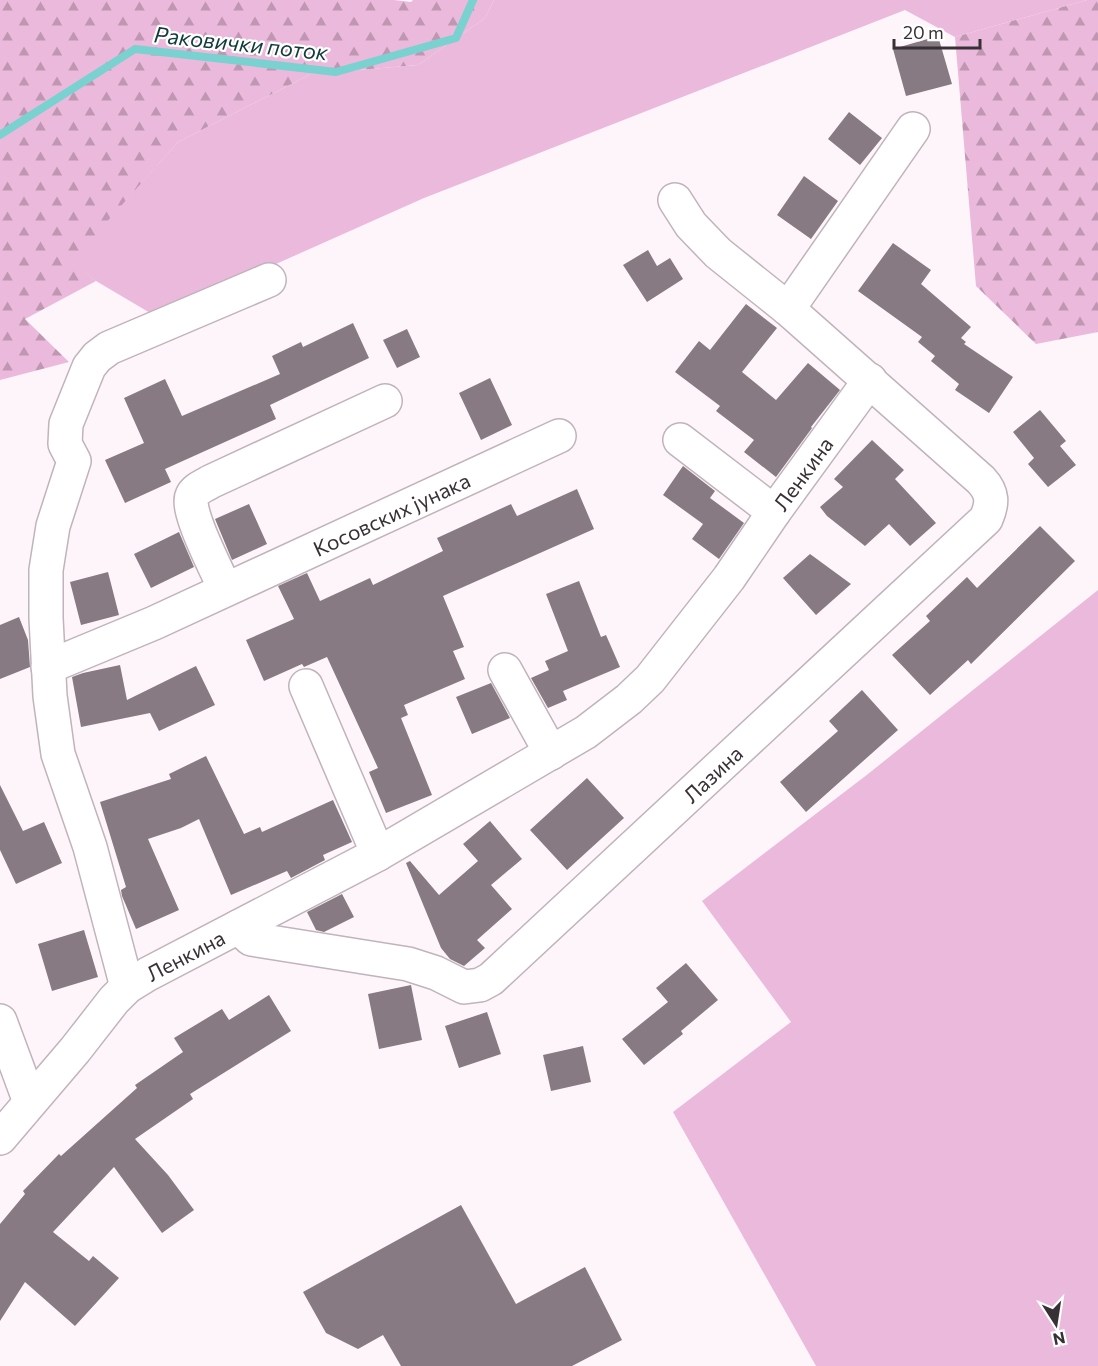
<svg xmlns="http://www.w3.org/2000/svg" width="1098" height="1366" font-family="Commissioner,sans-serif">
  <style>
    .grass { fill: #ebb9db }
    .forest { fill: url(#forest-firs) }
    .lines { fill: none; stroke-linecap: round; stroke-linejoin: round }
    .stream { stroke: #79d1d0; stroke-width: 8 }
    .building { fill: #877a82 }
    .minor-casing { stroke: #c1b3bc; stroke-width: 36 }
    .minor { stroke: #fff; stroke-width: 33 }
    .labels { text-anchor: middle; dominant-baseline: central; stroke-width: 4.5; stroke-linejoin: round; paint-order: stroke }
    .street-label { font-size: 21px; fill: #373135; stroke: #fff }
    .water-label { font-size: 22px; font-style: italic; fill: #113b3b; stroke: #fff }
  </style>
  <defs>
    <pattern id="forest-firs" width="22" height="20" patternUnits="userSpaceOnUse" patternTransform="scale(1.5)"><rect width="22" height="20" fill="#ebb9db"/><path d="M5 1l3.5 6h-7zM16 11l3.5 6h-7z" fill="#bf97b2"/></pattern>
  </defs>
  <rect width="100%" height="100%" fill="#fef5fa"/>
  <path class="grass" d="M 494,0 L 1087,0 L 955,37 L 905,10 L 424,198 L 157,317 L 96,281 L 70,262 L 178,142 L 311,74 L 418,65 L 485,18 Z
    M 1098,590 L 1098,1366 L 816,1366 L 673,1112 L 791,1022 L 702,901 L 868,774 Z"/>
  <path class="forest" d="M 0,0 L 394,0 L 411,2 L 413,0 L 494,0 L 485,18 L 418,65 L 311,74 L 178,142 L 71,262 L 96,281 L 25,319 L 69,362 L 0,380 Z
    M 1087,0 L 1098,0 L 1098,332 L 1036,344 L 976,286 L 955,37 Z"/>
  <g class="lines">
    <path class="stream" d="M 0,135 L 135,49 L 336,72 L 456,38 L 473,0"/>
  </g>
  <path class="building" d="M 938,36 L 952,84 L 906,96 L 893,49 Z
    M 849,112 L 882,138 L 860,165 L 828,139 Z
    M 804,176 L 838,201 L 811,239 L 777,215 Z
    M 893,243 L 931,270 L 921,284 L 971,327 L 961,338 L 966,342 L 964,344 L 1013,377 L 989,413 L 955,390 L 959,384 L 931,361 L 935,356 L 918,342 L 922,337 L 858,291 Z
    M 648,250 L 657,266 L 670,258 L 683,279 L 647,302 L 623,265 Z
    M 746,304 L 777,328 L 742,372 L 776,400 L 808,363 L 840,390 L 811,427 L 812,428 L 776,477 L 744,452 L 754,440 L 716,411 L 720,406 L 675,372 L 699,341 L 710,350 Z
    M 353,323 L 369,358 L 270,405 L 276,419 L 165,469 L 171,482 L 125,503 L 105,460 L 144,443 L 124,398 L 165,379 L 182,416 L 280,374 L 272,356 L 301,342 L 303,347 Z
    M 407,329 L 420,357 L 397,368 L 383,340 Z
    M 490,378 L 512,425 L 481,440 L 459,393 Z
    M 1040,410 L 1066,441 L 1060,446 L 1076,465 L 1048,487 L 1028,464 L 1034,458 L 1013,432 Z
    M 872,440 L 904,470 L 895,479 L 936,523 L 910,546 L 889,524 L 865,546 L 827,516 L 820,507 L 843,487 L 834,479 Z
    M 683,466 L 715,491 L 710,498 L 744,523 L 719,559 L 692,539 L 703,524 L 663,495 Z
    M 577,489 L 594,529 L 443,596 L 464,647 L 453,651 L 465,679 L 404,705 L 408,715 L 401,718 L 432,795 L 386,813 L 369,772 L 378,768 L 327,657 L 304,667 L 302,664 L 264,681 L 246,640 L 294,619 L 278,586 L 307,573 L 320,601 L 370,578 L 373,585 L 443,551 L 437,538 L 511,504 L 517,516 Z
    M 249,504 L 267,544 L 232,560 L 215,519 Z
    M 1040,526 L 1075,561 L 971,664 L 968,660 L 930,695 L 892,655 L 930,621 L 926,616 L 967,577 L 977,588 Z
    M 179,532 L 194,567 L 151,588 L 134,554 Z
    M 810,554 L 851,584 L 816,615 L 783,578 Z
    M 108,572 L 119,615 L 81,625 L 70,582 Z
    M 579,581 L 601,637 L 606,635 L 620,667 L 563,691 L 567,700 L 548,708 L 531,678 L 549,670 L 545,661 L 568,651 L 546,594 Z
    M 19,617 L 28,640 L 30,667 L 0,679 L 0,625 Z
    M 120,665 L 127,700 L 196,666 L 215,705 L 159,731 L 150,713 L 81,727 L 72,677 L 83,673 Z
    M 491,683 L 510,718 L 472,734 L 456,697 Z
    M 862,690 L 898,730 L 806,812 L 780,782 L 838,731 L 829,721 Z
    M 206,756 L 244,834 L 260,827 L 262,832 L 333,800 L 352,842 L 323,855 L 325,860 L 291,878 L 287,871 L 231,895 L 199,819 L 181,828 L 148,839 L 179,910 L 136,929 L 122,896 L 121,890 L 126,887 L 100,802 L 171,779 L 169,774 Z
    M 587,778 L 624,818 L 567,870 L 530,830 Z
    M 0,785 L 23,831 L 44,822 L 62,863 L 16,884 L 0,850 Z
    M 490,821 L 522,859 L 491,885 L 512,909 L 477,940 L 485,948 L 464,966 L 450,959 L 441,948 L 406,863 L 410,861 L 439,895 L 478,861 L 463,844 Z
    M 342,894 L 354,917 L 324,932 L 316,930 L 307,912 Z
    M 84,930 L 98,977 L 52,991 L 38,944 Z
    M 686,963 L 718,1000 L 681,1031 L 683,1034 L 644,1065 L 622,1039 L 668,1002 L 656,988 Z
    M 411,985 L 422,1040 L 379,1049 L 368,994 Z
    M 269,995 L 291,1031 L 190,1094 L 193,1099 L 135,1139 L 168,1175 L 194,1210 L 162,1233 L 114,1167 L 53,1232 L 89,1261 L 93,1256 L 119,1278 L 75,1326 L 25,1282 L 0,1321 L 0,1224 L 25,1194 L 23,1191 L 59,1154 L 61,1156 L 137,1088 L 135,1085 L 183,1052 L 174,1038 L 222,1009 L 229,1020 Z
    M 487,1012 L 501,1054 L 459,1068 L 445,1026 Z
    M 583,1046 L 591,1082 L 551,1091 L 543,1055 Z
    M 461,1205 L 516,1304 L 585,1267 L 622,1340 L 572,1366 L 401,1366 L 383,1335 L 358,1349 L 326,1333 L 303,1292 Z"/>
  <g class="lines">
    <defs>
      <g id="minor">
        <path d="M 788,309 L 913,129"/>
        <path d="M 680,440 L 774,512"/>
        <path d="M 225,589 C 218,572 185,510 192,496 C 195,489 204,486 210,482 L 385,401"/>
        <path id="s1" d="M 48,667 L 154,623 L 559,436"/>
        <path d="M 505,670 L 551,753"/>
        <path d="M 306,686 L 378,854"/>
        <path id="s2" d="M 238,927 L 251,939 L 408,964 L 436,973 L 464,987 L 480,985 L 491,979 L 986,519 C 993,503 993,493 981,480 L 788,309 L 718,253 L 691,225 L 675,200"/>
        <path d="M 127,987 L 90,847 L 58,754 L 50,696 L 46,618 L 46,570 L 53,526 L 74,461 L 65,444 L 66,424 L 89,367 L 97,357 L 109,348 L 269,280"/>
        <path d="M 0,1021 L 30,1102"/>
        <path id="s3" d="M 0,1138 L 75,1050 L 114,1000 L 127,987 L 148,974 L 378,854 L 586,732 L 629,699 L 650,679 L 729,578 L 774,512 L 870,380"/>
      </g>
    </defs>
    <use href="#minor" class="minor-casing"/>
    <use href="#minor" class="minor"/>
  </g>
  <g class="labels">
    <g class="street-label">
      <text stroke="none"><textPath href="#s3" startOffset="1062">Ленкина</textPath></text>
      <text stroke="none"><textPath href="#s1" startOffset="376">Косовских јунака</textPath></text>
      <text stroke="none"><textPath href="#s2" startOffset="568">Лазина</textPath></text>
      <text stroke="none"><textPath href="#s3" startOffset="264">Ленкина</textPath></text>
    </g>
    <g class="water-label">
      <text transform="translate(241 43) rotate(6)">Раковички поток</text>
    </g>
  </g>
  <g transform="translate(1056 1324) rotate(168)" stroke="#ffffff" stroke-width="4.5" paint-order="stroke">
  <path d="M0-4.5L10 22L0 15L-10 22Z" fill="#373135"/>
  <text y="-9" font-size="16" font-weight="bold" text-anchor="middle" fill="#373135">N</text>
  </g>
  <path d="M894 39v9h86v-9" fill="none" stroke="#373135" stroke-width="3"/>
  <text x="903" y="39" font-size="18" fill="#373135" stroke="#ffffff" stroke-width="4.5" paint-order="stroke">20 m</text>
</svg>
